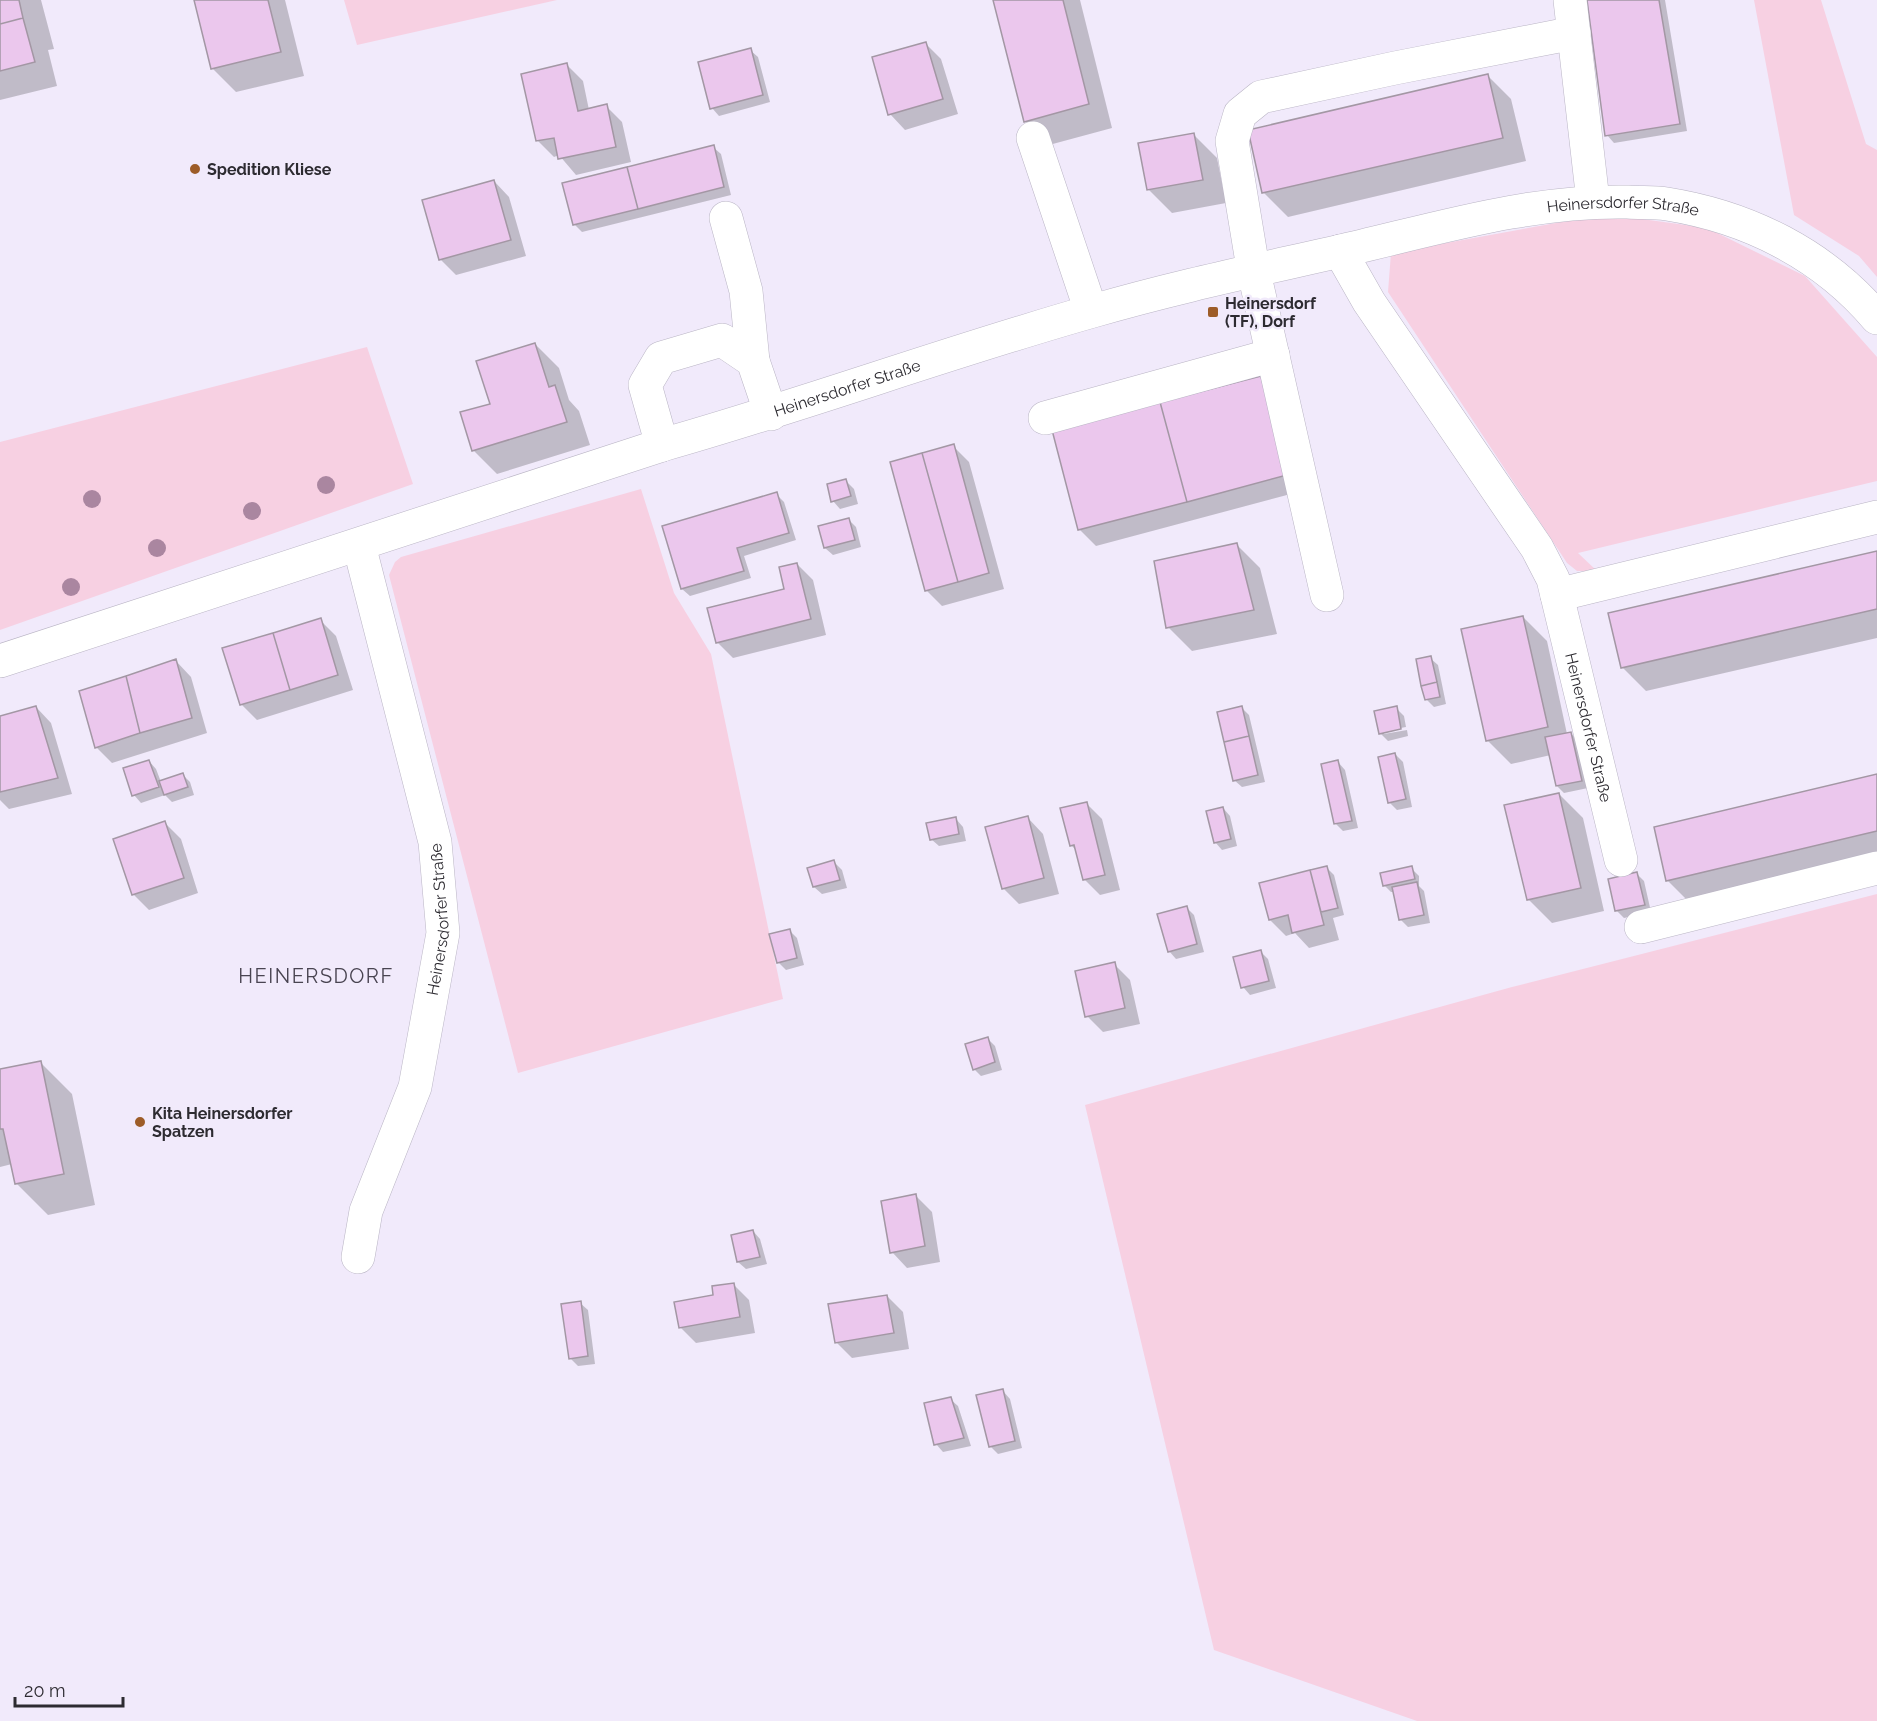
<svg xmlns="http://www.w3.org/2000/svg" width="1877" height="1721" font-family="Raleway,sans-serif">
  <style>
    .green { fill: #f7d0e2 }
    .shadow { fill: #0003 }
    .building { fill: #ebc7ed; stroke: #a397a4; stroke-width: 1.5 }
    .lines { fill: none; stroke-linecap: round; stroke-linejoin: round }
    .minor-casing { stroke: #bab5c5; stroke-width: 34 }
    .minor { stroke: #fff; stroke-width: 33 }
    .tree { fill: #aa86a0 }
    .poi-dot { fill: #9d5c28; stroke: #f1eafb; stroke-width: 2 }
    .labels { text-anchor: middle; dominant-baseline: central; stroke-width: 5; stroke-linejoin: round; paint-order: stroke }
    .poi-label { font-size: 16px; font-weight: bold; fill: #2d2b31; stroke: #f1eafb; text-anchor: start }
    .street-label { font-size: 16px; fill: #2d2b31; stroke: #f1eafb }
    .quarter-label { font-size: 20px; letter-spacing: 1.5px; fill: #494451; stroke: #f1eafb }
  </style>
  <rect width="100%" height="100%" fill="#f1eafb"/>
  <path class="green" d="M 344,0 L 557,0 L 357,45 Z
    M 1754,0 L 1821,0 L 1866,144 L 1877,150 L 1877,277 L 1859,256 L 1794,215 Z
    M 1606,214 L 1707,228 L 1805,276 L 1877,357 L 1877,481 L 1578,553 L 1597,571 L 1577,571 L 1567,563 L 1388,292 L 1391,253 Z
    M 367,347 L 413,484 L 0,630 L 0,442 Z
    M 641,489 L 674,593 L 711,654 L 783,999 L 518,1073 L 389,575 L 395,562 L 401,557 Z
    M 1877,894 L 1877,1721 L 1417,1721 L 1214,1650 L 1085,1105 L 1512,987 Z"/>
  <path class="shadow" d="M 0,0 L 41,0 L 54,49 L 48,50 L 57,86 L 0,100 Z
    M 196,0 L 285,0 L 304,76 L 236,92 L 212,68 Z
    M 995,0 L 1080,0 L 1112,128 L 1049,145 L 1025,121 Z
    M 1588,0 L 1665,0 L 1687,131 L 1614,143 L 1607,135 Z
    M 925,43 L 941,59 L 958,114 L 905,130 L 890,114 Z
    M 750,50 L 758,57 L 770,102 L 719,116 L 712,108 Z
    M 567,65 L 583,81 L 589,110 L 606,106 L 622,122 L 631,162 L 576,175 L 559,155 L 554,157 L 538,141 Z
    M 1487,75 L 1511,99 L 1526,161 L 1288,217 L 1264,193 L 1250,131 Z
    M 1193,134 L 1217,158 L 1226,203 L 1172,213 L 1148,189 Z
    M 713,147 L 721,154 L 731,195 L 582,232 L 574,224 Z
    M 494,181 L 509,197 L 526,256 L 456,275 L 440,259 Z
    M 535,344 L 559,368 L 569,400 L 579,411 L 590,445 L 497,474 L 473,450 Z
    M 1261,377 L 1302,491 L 1096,546 L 1080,530 L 1054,431 Z
    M 953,446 L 969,462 L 1004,589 L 942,606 L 926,590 Z
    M 846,481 L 854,489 L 858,504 L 840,509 L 833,501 Z
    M 776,494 L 784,502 L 796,540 L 744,556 L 751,578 L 690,596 L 682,589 Z
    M 848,519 L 856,527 L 861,547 L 833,555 L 825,548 Z
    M 1237,545 L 1260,568 L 1277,634 L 1192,651 L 1168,627 Z
    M 1877,553 L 1877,638 L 1646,691 L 1622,667 Z
    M 797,564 L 813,580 L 826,635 L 733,658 L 717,642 L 786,590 Z
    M 1523,617 L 1547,641 L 1567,734 L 1571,734 L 1579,741 L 1588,788 L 1564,793 L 1557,786 L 1551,755 L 1511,764 L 1487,740 Z
    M 320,620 L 336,636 L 353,690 L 257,720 L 241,704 Z
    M 1430,658 L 1438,665 L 1446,704 L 1434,707 L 1426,699 Z
    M 176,661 L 191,677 L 207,733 L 112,763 L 96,747 Z
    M 36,707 L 51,723 L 72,794 L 9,809 L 0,800 L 0,718 Z
    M 1242,708 L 1249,715 L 1265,782 L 1242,787 L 1234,780 Z
    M 1396,708 L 1404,716 L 1406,727 L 1384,731 L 1384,734 L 1407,730 L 1408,736 L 1388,741 L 1380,733 Z
    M 1395,754 L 1403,762 L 1412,807 L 1397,810 L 1390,803 L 1380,758 Z
    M 149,761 L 156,769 L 161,782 L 183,775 L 190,782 L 194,795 L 172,802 L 165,795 L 141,803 L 134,795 Z
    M 1338,762 L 1345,770 L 1358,828 L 1343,831 L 1336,824 Z
    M 1877,776 L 1877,860 L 1691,904 L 1667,880 Z
    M 1559,794 L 1583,818 L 1604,911 L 1552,923 L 1528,899 Z
    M 1086,803 L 1102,819 L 1120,890 L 1100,895 L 1084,879 L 1077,851 L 1071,845 Z
    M 1223,808 L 1230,816 L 1237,846 L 1222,850 L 1215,842 Z
    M 1028,818 L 1043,834 L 1059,894 L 1019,904 L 1003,888 Z
    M 956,819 L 963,827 L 966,841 L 939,846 L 931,839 Z
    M 165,823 L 181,839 L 198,893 L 149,910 L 133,894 Z
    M 834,862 L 842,870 L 847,888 L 822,894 L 814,887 Z
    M 1326,867 L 1334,875 L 1344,915 L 1333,918 L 1339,940 L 1309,948 L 1295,933 L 1286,936 L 1270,920 L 1261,884 L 1310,872 L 1312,874 Z
    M 1411,868 L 1419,876 L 1419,886 L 1424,891 L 1430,923 L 1408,927 L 1401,920 L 1395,892 L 1391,892 L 1384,885 Z
    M 1637,874 L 1644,881 L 1651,912 L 1624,918 L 1617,911 L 1609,880 Z
    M 1187,908 L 1194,915 L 1204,952 L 1176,959 L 1169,951 Z
    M 789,930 L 797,938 L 804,965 L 786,970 L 778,962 Z
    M 1261,952 L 1268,959 L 1276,988 L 1250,995 L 1243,987 Z
    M 1114,964 L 1130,980 L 1140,1024 L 1103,1032 L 1087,1016 Z
    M 987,1038 L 995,1046 L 1002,1070 L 981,1076 L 974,1069 Z
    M 40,1062 L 72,1094 L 95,1205 L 48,1215 L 16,1183 L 12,1164 L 0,1167 L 0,1071 Z
    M 916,1196 L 932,1212 L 940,1262 L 907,1268 L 892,1252 Z
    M 753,1231 L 760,1239 L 767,1264 L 746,1269 L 738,1262 Z
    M 733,1284 L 749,1300 L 755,1333 L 696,1343 L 680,1327 L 715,1296 Z
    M 887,1296 L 903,1312 L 909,1349 L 852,1358 L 836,1342 Z
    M 580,1303 L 588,1310 L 595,1364 L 578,1366 L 570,1358 Z
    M 1003,1391 L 1010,1399 L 1022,1448 L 998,1454 L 990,1446 Z
    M 950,1399 L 958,1406 L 971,1446 L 943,1452 L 936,1444 Z"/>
  <path class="building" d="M 0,0 L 19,0 L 23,18 L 0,24 Z
    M 194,0 L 268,0 L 281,52 L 211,69 Z
    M 993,0 L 1063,0 L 1089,104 L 1024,122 Z
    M 1587,0 L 1659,0 L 1680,124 L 1605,136 Z
    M 23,18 L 35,62 L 0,71 L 0,24 Z
    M 926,42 L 943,99 L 888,115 L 872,57 Z
    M 751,48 L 763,95 L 710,109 L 698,62 Z
    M 567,63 L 578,111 L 607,104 L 616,147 L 558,159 L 554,138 L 536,141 L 521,74 Z
    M 1488,74 L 1503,138 L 1262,193 L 1248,130 Z
    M 1194,133 L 1203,180 L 1147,190 L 1138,143 Z
    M 714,145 L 724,187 L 638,209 L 627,167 Z
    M 627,167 L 638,209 L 573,225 L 562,183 Z
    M 494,180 L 511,240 L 439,260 L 422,200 Z
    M 535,343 L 549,387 L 555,385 L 567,422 L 472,451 L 460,412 L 490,404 L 476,361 Z
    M 1261,376 L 1287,475 L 1187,502 L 1160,402 Z
    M 1160,402 L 1187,502 L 1078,530 L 1052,430 Z
    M 954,444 L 989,573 L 958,582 L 922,453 Z
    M 922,453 L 958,582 L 925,591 L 890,462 Z
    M 846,479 L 851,496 L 831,502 L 827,484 Z
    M 777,492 L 789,533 L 737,548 L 744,571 L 681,589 L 662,526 Z
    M 849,518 L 855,540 L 824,548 L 818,526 Z
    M 1237,543 L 1254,610 L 1166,628 L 1154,561 Z
    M 1877,551 L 1877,609 L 1621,668 L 1608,613 Z
    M 797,563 L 811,619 L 716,643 L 707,608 L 784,589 L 779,567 Z
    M 1523,616 L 1548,727 L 1486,741 L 1461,629 Z
    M 321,618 L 338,675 L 290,690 L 273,633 Z
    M 273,633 L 290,690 L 240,705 L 222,648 Z
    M 1431,656 L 1437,682 L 1421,686 L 1416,659 Z
    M 176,659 L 192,718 L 140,733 L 126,676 Z
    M 126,676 L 140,733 L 95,748 L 79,691 Z
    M 1437,682 L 1440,697 L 1425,700 L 1421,686 Z
    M 36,706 L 58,778 L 0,792 L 0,716 Z
    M 1242,706 L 1249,736 L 1224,742 L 1217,712 Z
    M 1397,706 L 1401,729 L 1379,734 L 1374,711 Z
    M 1571,732 L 1582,781 L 1556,786 L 1545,737 Z
    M 1249,736 L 1258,775 L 1233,781 L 1224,742 Z
    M 1395,753 L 1406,799 L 1388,803 L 1378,757 Z
    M 149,760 L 159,787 L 132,796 L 123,768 Z
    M 1338,760 L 1352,821 L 1334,824 L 1321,764 Z
    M 183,773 L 188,787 L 164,795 L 159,781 Z
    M 1877,774 L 1877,831 L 1666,881 L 1654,827 Z
    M 1559,793 L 1581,888 L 1527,900 L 1504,805 Z
    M 1087,802 L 1105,875 L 1083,880 L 1074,845 L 1070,846 L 1060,808 Z
    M 1223,807 L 1231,839 L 1214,843 L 1206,811 Z
    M 1028,816 L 1044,878 L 1002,889 L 985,827 Z
    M 956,817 L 959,834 L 930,840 L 926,823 Z
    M 165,821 L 184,878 L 132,895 L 113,839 Z
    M 834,860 L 840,880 L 813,887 L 807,868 Z
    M 1327,866 L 1338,908 L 1321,912 L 1310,870 Z
    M 1412,866 L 1415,879 L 1383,886 L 1380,873 Z
    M 1310,870 L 1324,925 L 1292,933 L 1288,915 L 1269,920 L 1259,883 Z
    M 1637,872 L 1645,905 L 1615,911 L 1608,879 Z
    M 1417,882 L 1424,915 L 1399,920 L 1392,887 Z
    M 1187,906 L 1197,944 L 1168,952 L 1157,914 Z
    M 790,929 L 797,958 L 777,963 L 769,934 Z
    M 1261,950 L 1269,981 L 1241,988 L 1233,957 Z
    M 1115,962 L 1125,1008 L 1085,1017 L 1075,971 Z
    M 988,1037 L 995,1062 L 973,1070 L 965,1044 Z
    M 41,1061 L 64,1174 L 15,1184 L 3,1129 L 0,1129 L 0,1069 Z
    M 916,1194 L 925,1246 L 890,1253 L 881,1201 Z
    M 753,1230 L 760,1257 L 737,1262 L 731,1235 Z
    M 734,1283 L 740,1317 L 679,1328 L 674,1302 L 713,1295 L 712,1286 Z
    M 887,1295 L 894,1333 L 835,1343 L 828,1304 Z
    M 581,1301 L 588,1356 L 569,1359 L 561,1304 Z
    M 1003,1389 L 1015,1441 L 989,1447 L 976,1395 Z
    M 951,1397 L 964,1438 L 934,1445 L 924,1403 Z"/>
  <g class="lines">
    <defs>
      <g id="minor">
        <path d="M 1570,0 L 1593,201"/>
        <path d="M 1033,138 L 1091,311"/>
        <path d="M 726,218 L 746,291 L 753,361"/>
        <path id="s1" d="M 1340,251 L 1369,302 L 1537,548 L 1553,579 L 1621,860"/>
        <path d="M 1045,418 L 1273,355"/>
        <path d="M 662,445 L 645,385 L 661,358 L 722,340 L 753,361 L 771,414"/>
        <path d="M 1327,595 L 1253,268 L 1232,141 L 1240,114 L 1261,97 L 1395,68 L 1574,33"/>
        <path d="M 1557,595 L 1877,517"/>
        <path id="s2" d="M 0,661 L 662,445 C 807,404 948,352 1093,311 C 1182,285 1272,267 1362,246 C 1450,225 1537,200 1628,202 C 1641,203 1654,202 1667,204 C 1748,217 1823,254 1877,318"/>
        <path d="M 1641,927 L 1877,868"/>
        <path id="s3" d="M 358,1257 L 366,1211 L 415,1087 L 443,933 L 435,842 L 359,545"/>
      </g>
    </defs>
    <use href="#minor" class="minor-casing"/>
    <use href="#minor" class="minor"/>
  </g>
  <g class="tree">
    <circle cx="326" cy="485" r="9"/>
    <circle cx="92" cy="499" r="9"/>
    <circle cx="252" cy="511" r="9"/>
    <circle cx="157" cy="548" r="9"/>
    <circle cx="71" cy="587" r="9"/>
  </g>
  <g class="poi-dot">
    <circle cx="195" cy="169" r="6"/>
    <rect x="1207" y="306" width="12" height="12" rx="3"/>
    <circle cx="140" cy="1122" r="6"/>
  </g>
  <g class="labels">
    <g class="poi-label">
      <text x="207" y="169">Spedition Kliese</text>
      <text x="1225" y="303">Heinersdorf<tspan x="1225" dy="18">(TF), Dorf</tspan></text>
      <text x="152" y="1113">Kita Heinersdorfer<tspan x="152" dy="18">Spatzen</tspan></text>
    </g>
    <g class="street-label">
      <text stroke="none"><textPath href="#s2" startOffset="1690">Heinersdorfer Straße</textPath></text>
      <text stroke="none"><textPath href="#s2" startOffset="890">Heinersdorfer Straße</textPath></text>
      <text stroke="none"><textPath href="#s1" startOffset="544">Heinersdorfer Straße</textPath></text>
      <text stroke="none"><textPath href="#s3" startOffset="350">Heinersdorfer Straße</textPath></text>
    </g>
    <g class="quarter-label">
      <text x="316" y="976">HEINERSDORF</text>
    </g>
  </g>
  <path d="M15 1697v9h108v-9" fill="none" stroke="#2d2b31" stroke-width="3"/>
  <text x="24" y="1697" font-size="18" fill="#2d2b31" stroke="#f1eafb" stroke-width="4.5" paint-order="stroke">20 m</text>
</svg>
